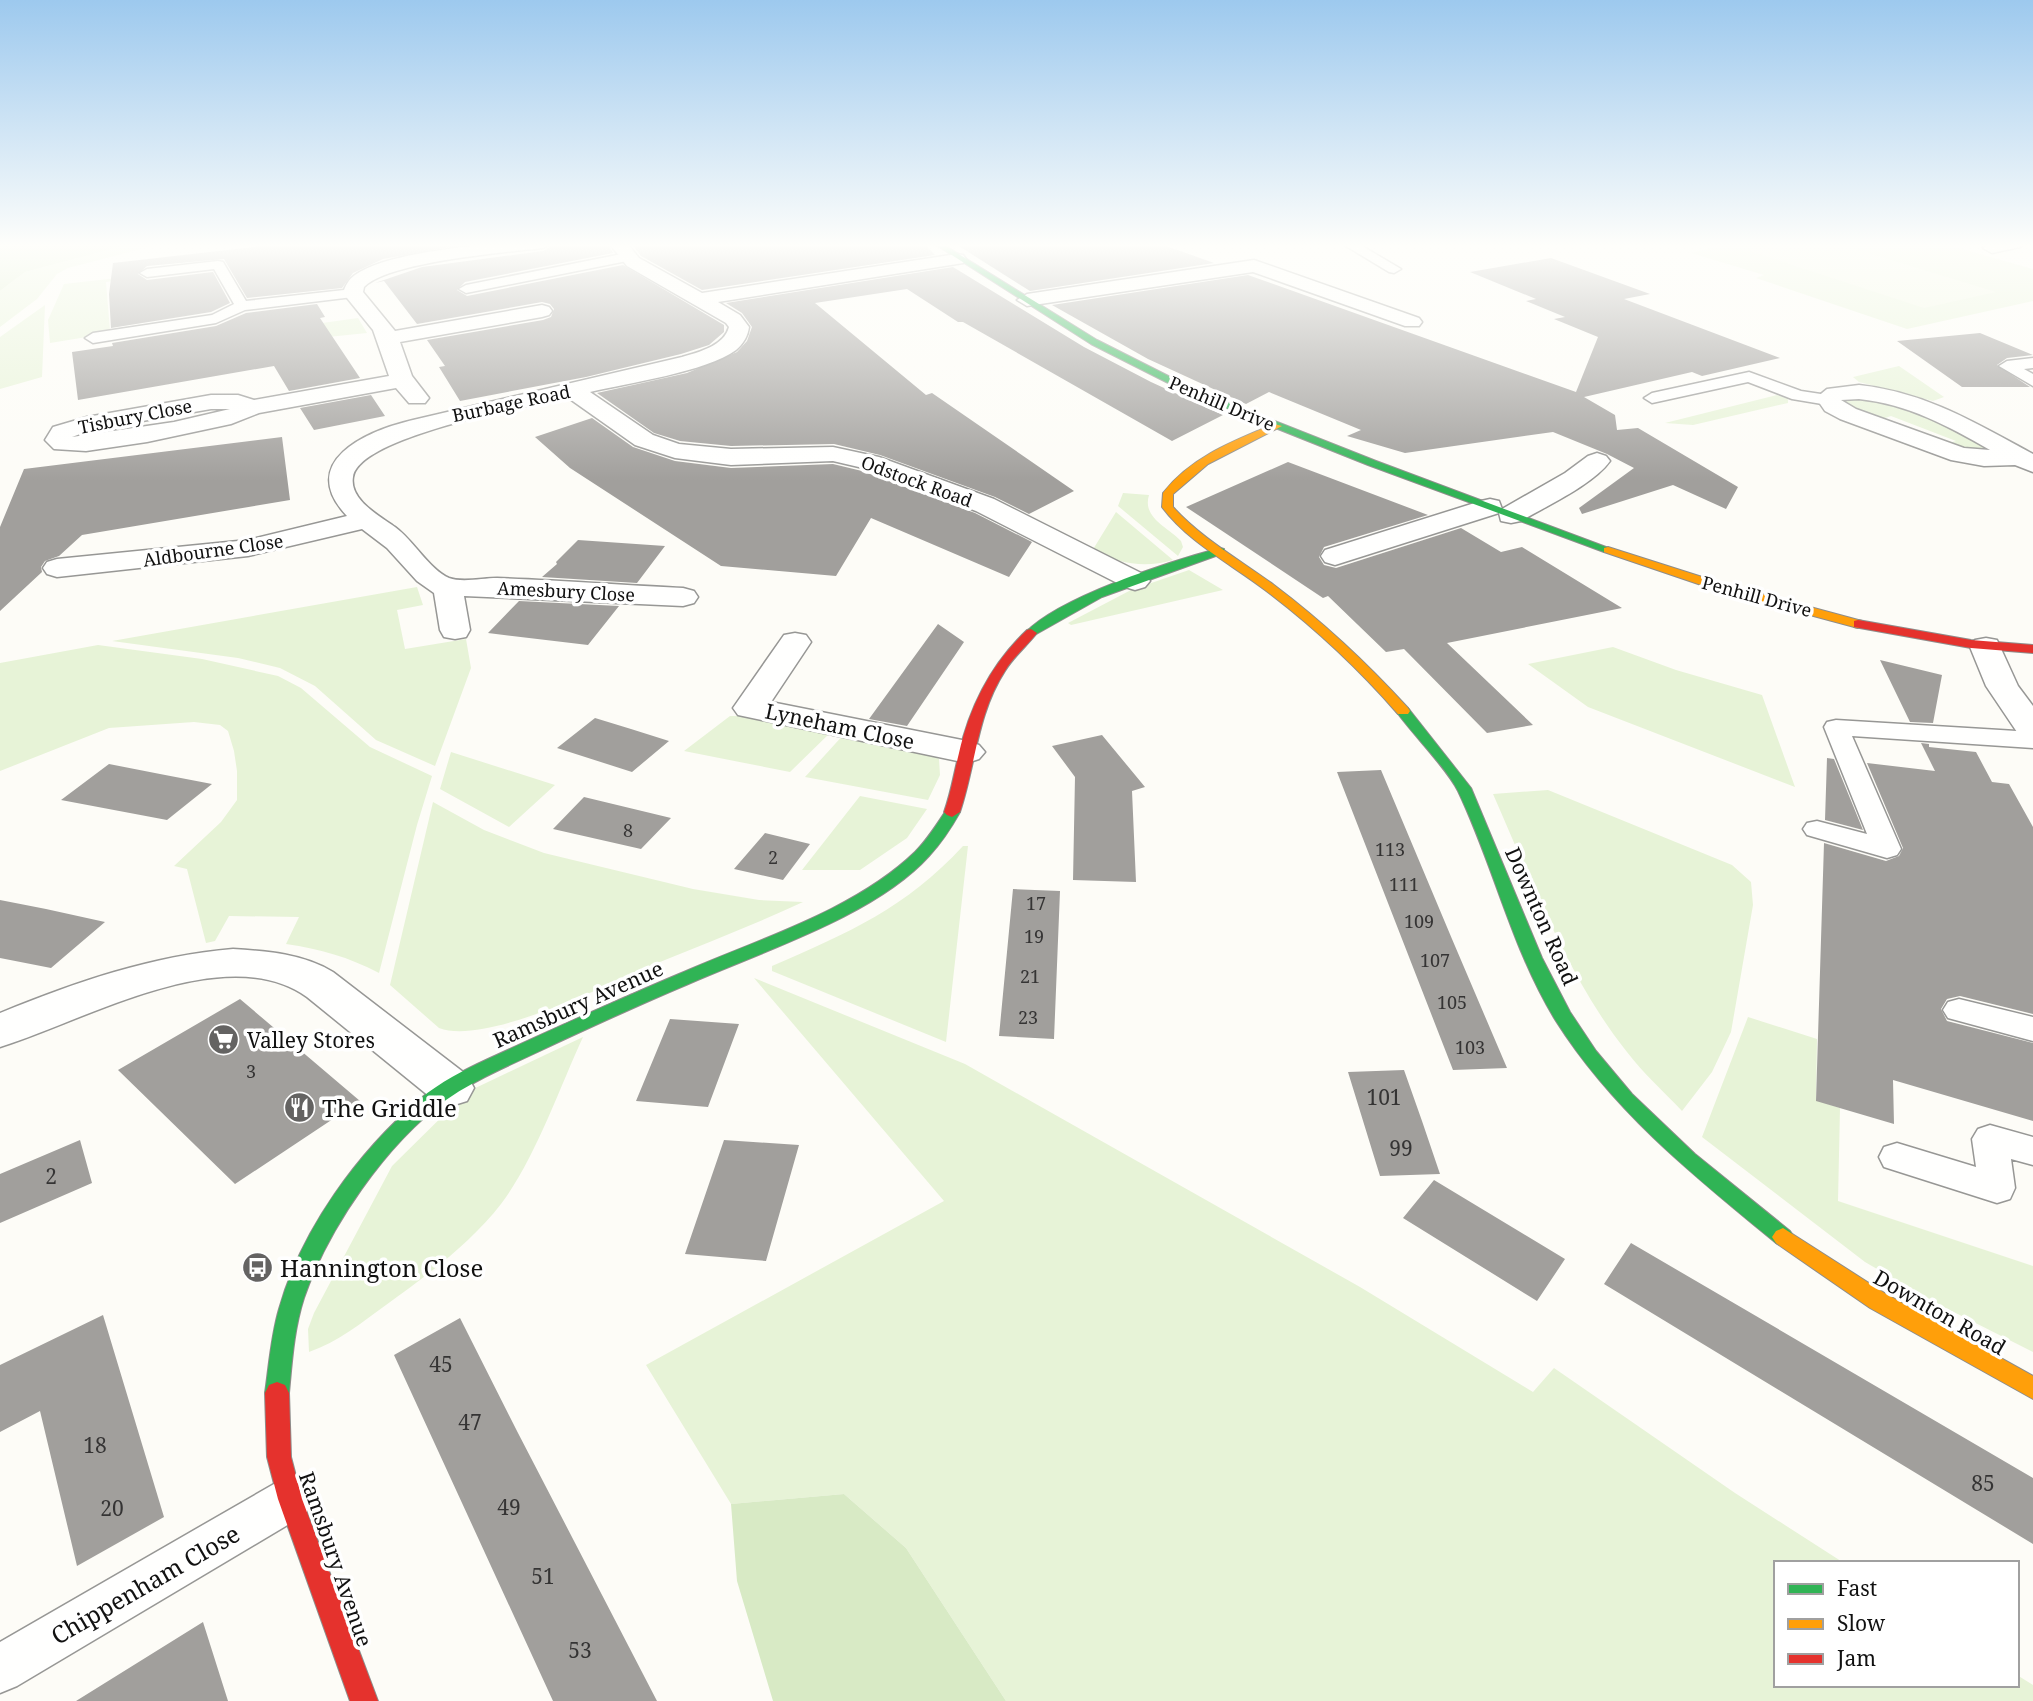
<svg xmlns="http://www.w3.org/2000/svg" width="2033" height="1701" font-family="'Noto Serif',serif">
  <style>
    .green { fill: #e7f3d7 }
    .forest { fill: #d8eac5 }
    .pitch { fill: #f0f6e1 }
    .building { fill: #a19f9c }
    .lines { fill: none; stroke-linecap: round; stroke-linejoin: round }
    .lane-casing { stroke: #979795; stroke-width: 3 }
    .street-casing { stroke: #979795; stroke-width: 3 }
    .fast-casing { stroke: #8e8d8b; stroke-width: 2 }
    .slow-casing { stroke: #8e8d8b; stroke-width: 2 }
    .jam-casing { stroke: #8e8d8b; stroke-width: 2 }
    .lane { fill: #fffffe; fill-rule: evenodd }
    .street { fill: #fffffe; fill-rule: evenodd }
    .fast { fill: #30b455; fill-rule: evenodd }
    .slow { fill: #ff9f0a; fill-rule: evenodd }
    .jam { fill: #e5322d; fill-rule: evenodd }
    .labels { text-anchor: middle; dominant-baseline: central; stroke-width: 7; stroke-linejoin: round; paint-order: stroke }
    .far-street-label { font-size: 18px; fill: #111; stroke: #fff }
    .number-label { font-size: 18px; fill: #353434 }
    .street-label { font-size: 21px; fill: #111; stroke: #fff }
    .poi-label { font-size: 21px; fill: #111; stroke: #fff; text-anchor: start }
    .near-number-label { font-size: 21px; fill: #353434 }
    .near-poi-label { font-size: 24px; fill: #111; stroke: #fff; text-anchor: start }
    .near-street-label { font-size: 24px; fill: #111; stroke: #fff }
  </style>
  <rect width="100%" height="100%" fill="#fdfcf7"/>
  <path class="green" d="M 135,243 L 164,243 L 68,268 L 57,274 L 37,299 L 0,327 L 0,291 L 25,272 Z
    M 1713,243 L 1941,243 L 2033,269 L 2033,301 L 1907,329 L 1756,278 L 1764,275 L 1691,253 L 1720,246 Z
    M 135,276 L 136,278 L 106,282 L 110,331 L 136,329 L 50,343 L 48,320 L 64,284 Z
    M 45,305 L 42,377 L 0,389 L 0,337 Z
    M 358,318 L 367,333 L 269,343 L 265,331 Z
    M 1899,366 L 1944,397 L 1933,401 L 1859,382 L 1853,377 Z
    M 1777,395 L 1788,399 L 1788,403 L 1693,425 L 1665,423 Z
    M 1843,397 L 1911,403 L 1992,450 L 1979,454 L 1945,444 L 1956,441 L 1891,416 L 1882,419 L 1843,406 L 1840,398 Z
    M 1123,493 L 1149,495 C 1142,518 1168,527 1181,541 L 1183,547 L 1178,556 L 1118,506 Z
    M 1116,512 L 1173,560 C 1143,569 1120,563 1092,551 Z
    M 1189,570 L 1223,590 L 1071,625 L 1068,623 L 1131,590 Z
    M 417,587 L 423,605 L 397,610 L 405,649 L 466,639 L 471,668 L 435,766 L 376,740 L 315,686 L 280,668 L 238,658 L 112,641 Z
    M 98,645 L 202,659 L 278,676 L 301,688 L 370,747 L 432,776 L 417,825 L 379,973 C 348,957 321,949 286,944 L 299,917 L 229,916 L 215,941 L 206,943 L 187,869 L 174,866 L 221,822 L 237,800 L 237,771 L 234,751 L 228,731 L 220,725 L 194,722 L 109,728 L 0,771 L 0,663 Z
    M 1613,647 L 1676,670 L 1762,695 L 1795,787 L 1588,707 L 1528,664 Z
    M 730,716 L 740,716 L 832,731 L 790,772 L 684,751 Z
    M 845,733 L 932,755 L 939,759 L 940,775 L 928,800 L 805,777 Z
    M 451,752 L 555,785 L 509,827 L 440,789 Z
    M 1548,790 L 1732,865 L 1751,882 L 1753,905 L 1731,1032 L 1712,1072 L 1682,1111 C 1664,1092 1643,1073 1627,1052 C 1569,980 1530,878 1493,794 Z
    M 860,796 L 927,809 L 907,838 L 860,870 L 802,870 Z
    M 433,802 L 484,830 L 544,853 L 693,889 L 759,900 L 803,902 C 756,924 708,942 660,962 C 612,982 487,1046 439,1028 L 390,985 Z
    M 963,846 L 968,846 L 946,1042 L 772,971 L 772,966 C 848,933 906,908 963,846 Z
    M 754,978 L 965,1064 L 1360,1287 L 1533,1392 L 1554,1368 L 1735,1493 L 1844,1563 L 1776,1563 L 1776,1685 L 2017,1685 L 2017,1675 L 2033,1685 L 2033,1701 L 1006,1701 L 906,1548 L 844,1494 L 731,1504 L 646,1365 L 944,1201 Z
    M 1748,1017 L 1817,1039 L 1816,1100 L 1840,1108 L 1838,1201 L 2033,1266 L 2033,1352 L 1932,1301 L 1865,1262 L 1702,1137 Z
    M 583,1037 C 559,1089 535,1159 501,1204 C 470,1244 426,1276 386,1305 C 361,1323 338,1342 309,1352 L 308,1329 L 314,1313 L 392,1166 L 467,1092 Z"/>
  <path class="forest" d="M 0,243 L 135,243 L 25,272 L 0,291 Z
    M 844,1494 L 906,1548 L 1006,1701 L 773,1701 L 737,1581 L 731,1504 Z"/>
  <path class="pitch" d="M 1785,243 L 1835,243 L 1996,292 L 1924,308 L 1747,250 Z"/>
  <path class="building" d="M 289,243 L 472,243 L 383,259 L 353,273 L 342,288 L 247,298 L 224,259 L 147,266 L 138,274 L 147,280 L 213,272 L 230,303 L 211,312 L 111,328 L 109,294 L 113,263 Z
    M 555,243 L 607,243 L 613,253 L 465,282 L 457,290 L 467,296 L 623,265 L 724,325 L 724,332 L 709,345 L 681,354 L 586,377 L 460,401 L 439,367 L 445,366 L 427,340 L 543,320 L 551,317 L 554,309 L 550,304 L 542,302 L 417,324 L 384,281 L 375,283 L 422,267 L 543,251 Z
    M 631,243 L 924,243 L 935,255 L 702,290 L 641,256 Z
    M 954,243 L 1158,243 L 1214,263 L 1030,291 Z
    M 1551,258 L 1650,294 L 1624,299 L 1780,358 L 1702,376 L 1692,372 L 1584,397 L 1615,415 L 1617,430 L 1638,428 L 1738,487 L 1726,509 L 1673,485 L 1582,514 L 1579,508 L 1634,468 L 1607,454 L 1553,432 L 1405,453 L 1347,436 L 1361,430 L 1269,392 L 1246,404 L 1148,359 L 1052,305 L 1248,275 L 1576,392 L 1598,337 L 1554,319 L 1565,317 L 1526,301 L 1536,299 L 1470,272 Z
    M 953,267 L 1084,347 L 1151,382 L 1223,415 L 1172,441 L 963,322 L 958,322 L 907,289 L 815,303 L 926,395 L 932,393 L 1074,491 L 1029,514 L 995,497 L 880,455 L 834,444 L 731,446 L 680,441 L 654,433 L 597,393 L 687,373 L 737,352 L 747,341 L 752,327 L 742,313 L 726,303 Z
    M 317,304 L 325,317 L 320,318 L 360,378 L 289,391 L 274,366 L 78,400 L 72,352 L 113,346 L 112,343 L 216,326 L 246,313 Z
    M 1980,333 L 2033,355 L 2007,358 L 1997,365 L 2030,387 L 1962,387 L 1897,341 Z
    M 371,395 L 385,416 L 314,430 L 300,408 Z
    M 592,418 L 633,447 L 675,461 L 731,468 L 833,464 L 862,471 L 975,513 L 1032,542 L 1009,577 L 871,518 L 836,576 L 721,566 L 570,468 L 535,437 Z
    M 282,437 L 290,500 L 82,535 L 59,556 L 45,561 L 41,567 L 42,572 L 0,611 L 0,527 L 24,469 Z
    M 1288,462 L 1428,515 L 1324,547 L 1319,557 L 1324,565 L 1336,568 L 1461,528 L 1501,552 L 1522,547 L 1622,608 L 1447,643 L 1533,725 L 1487,733 L 1404,649 L 1386,652 L 1328,596 L 1323,598 L 1186,507 Z
    M 578,540 L 665,546 L 637,583 L 542,577 L 557,564 L 556,562 Z
    M 519,601 L 619,606 L 588,645 L 488,633 Z
    M 938,624 L 964,642 L 907,726 L 869,719 Z
    M 1880,660 L 1942,675 L 1933,723 L 1910,722 Z
    M 595,718 L 631,729 L 669,741 L 632,772 L 557,748 Z
    M 1102,735 L 1145,787 L 1132,791 L 1136,882 L 1073,880 L 1075,777 L 1052,746 Z
    M 1921,743 L 1929,744 L 1929,747 L 1976,752 L 1992,782 L 2009,784 L 2033,827 L 2033,1014 L 1960,996 L 1947,999 L 1941,1009 L 1947,1021 L 2033,1043 L 2033,1121 L 1893,1080 L 1894,1124 L 1816,1101 L 1824,843 L 1886,861 L 1899,856 L 1903,848 L 1867,763 L 1935,771 Z
    M 1827,758 L 1834,759 L 1863,830 L 1825,820 Z
    M 109,764 L 160,774 L 212,784 L 167,820 L 61,800 Z
    M 1381,770 L 1452,939 L 1507,1068 L 1453,1070 L 1337,772 Z
    M 584,797 L 671,818 L 641,849 L 553,829 Z
    M 765,833 L 810,844 L 783,880 L 734,869 Z
    M 1013,889 L 1060,891 L 1054,1039 L 999,1036 Z
    M 0,900 L 46,909 L 105,922 L 51,968 L 0,958 Z
    M 240,999 L 360,1101 L 235,1184 L 118,1070 Z
    M 670,1019 L 739,1024 L 708,1107 L 636,1101 Z
    M 1404,1070 L 1422,1121 L 1440,1174 L 1380,1176 L 1348,1072 Z
    M 80,1140 L 92,1183 L 0,1223 L 0,1174 Z
    M 724,1140 L 799,1145 L 766,1261 L 685,1254 Z
    M 1434,1180 L 1565,1259 L 1537,1301 L 1403,1218 Z
    M 1631,1243 L 2033,1478 L 2033,1544 L 1604,1284 Z
    M 103,1315 L 164,1517 L 77,1566 L 40,1411 L 0,1432 L 0,1365 Z
    M 460,1318 L 518,1433 L 657,1701 L 553,1701 L 394,1355 Z
    M 203,1622 L 228,1701 L 76,1701 Z"/>
  <g class="lines">
    <defs>
      <path id="lane" d="M 1341,243 L 1357,243 L 1401,269 L 1394,273 L 1389,272 Z
        M 627,253 L 634,257 L 632,260 L 466,293 L 459,289 L 466,285 Z
        M 218,261 L 223,262 L 246,301 L 353,289 L 360,293 L 353,297 L 245,310 L 216,323 L 93,343 L 85,338 L 93,333 L 212,315 L 234,304 L 214,269 L 147,277 L 140,273 L 147,269 Z
        M 2033,358 L 2033,368 L 2024,369 L 2033,374 L 2033,386 L 1999,366 L 2007,361 Z
        M 1749,372 L 1801,391 L 1834,396 L 1836,400 L 1828,405 L 1792,399 L 1748,382 L 1652,403 L 1644,398 L 1652,393 Z
        M 1836,720 L 2033,732 L 2033,748 L 1852,736 L 1901,849 L 1897,855 L 1887,858 L 1807,835 L 1803,829 L 1807,823 L 1817,821 L 1867,834 L 1824,727 L 1827,722 Z
        M 1959,999 L 2033,1017 L 2033,1041 L 1948,1018 L 1943,1010 L 1948,1002 Z
        M 1990,1125 L 2033,1137 L 2033,1165 L 2011,1159 L 2015,1188 L 2010,1199 L 1997,1203 L 1884,1167 L 1879,1157 L 1884,1147 L 1897,1143 L 1976,1167 L 1972,1139 L 1978,1129 Z
        M 290,1477 L 306,1484 L 312,1499 L 306,1514 L 17,1686 L 0,1693 L 0,1642 L 274,1484 Z"/>
      <path id="street" d="M 495,243 L 552,243 L 543,248 C 507,252 387,262 364,287 L 363,292 L 395,331 L 542,305 L 549,307 L 552,311 L 549,315 L 542,317 L 400,342 L 412,376 L 429,398 L 425,403 L 409,403 L 396,388 L 259,413 L 231,424 L 147,442 L 86,451 L 54,449 L 45,440 L 53,427 L 87,417 L 211,395 L 238,395 L 254,400 L 389,376 L 373,330 L 343,293 C 345,286 349,279 355,275 C 385,254 458,248 495,243 ZM 211,409 L 230,409 L 174,422 L 72,437 L 91,430 Z
        M 609,243 L 627,243 L 639,258 L 702,293 L 957,254 L 963,255 L 966,259 L 963,263 L 957,264 L 718,302 L 740,315 L 749,327 C 748,336 743,344 736,350 C 706,372 628,383 590,392 L 653,435 L 679,444 L 731,449 L 833,447 L 879,457 L 994,499 L 1145,575 L 1150,581 L 1145,587 L 1135,590 L 1125,587 L 976,511 L 863,468 L 833,461 L 731,465 L 675,458 L 635,445 L 567,397 C 530,406 359,436 353,477 C 349,500 380,516 395,527 C 413,540 430,570 449,578 C 462,583 483,578 497,578 C 559,580 621,585 683,588 L 694,591 L 698,597 L 694,603 L 683,606 L 464,596 L 470,630 L 466,637 L 455,639 L 444,637 L 440,630 L 434,593 L 417,581 L 387,548 L 362,529 L 248,556 L 57,577 L 47,574 L 43,568 L 47,562 L 57,559 L 248,540 L 347,516 C 296,462 366,431 413,420 L 682,357 C 699,352 724,346 729,327 L 726,323 L 627,266 Z
        M 2023,243 L 2020,247 L 1992,253 L 1983,248 L 1990,243 Z
        M 1254,260 L 1419,318 L 1422,322 L 1419,326 L 1405,326 L 1253,272 L 1027,306 L 1017,300 L 1027,294 Z
        M 1859,385 C 1925,392 1976,423 2033,454 L 2033,472 L 2015,465 L 1984,466 L 1951,460 L 1840,419 L 1825,411 L 1816,398 L 1827,389 ZM 1859,399 C 1908,404 1948,426 1990,450 L 1964,448 L 1856,409 L 1841,400 Z
        M 1597,453 L 1606,456 L 1610,461 C 1593,485 1546,506 1521,521 L 1511,523 L 1501,521 L 1499,513 L 1335,565 L 1325,562 L 1321,556 L 1325,550 L 1481,501 L 1490,499 L 1499,501 L 1502,509 L 1565,473 L 1588,456 Z
        M 795,633 L 806,635 L 811,642 L 771,702 L 967,741 L 979,745 L 985,752 L 979,759 L 967,763 L 738,715 L 733,708 L 784,635 Z
        M 1986,638 L 1997,640 L 2018,686 L 2033,706 L 2033,741 L 2021,738 L 1986,686 L 1970,647 L 1975,640 Z
        M 233,949 C 267,951 304,954 333,972 L 467,1075 L 474,1088 L 467,1101 L 451,1106 L 435,1101 L 307,997 C 225,938 82,1022 0,1047 L 0,1013 C 76,982 151,956 233,949 Z"/>
      <path id="fast" d="M 933,243 L 941,243 L 1097,340 L 1194,389 L 1376,461 L 1614,550 L 1604,552 L 1368,465 L 1188,393 L 1091,344 Z
        M 1220,548 L 1224,549 L 1224,553 L 1102,597 L 1031,637 L 1025,633 C 1059,597 1171,561 1220,548 Z
        M 1403,707 L 1408,708 L 1471,788 L 1542,958 L 1570,1012 L 1596,1051 L 1632,1094 L 1695,1154 L 1790,1231 L 1794,1237 L 1790,1243 L 1783,1246 L 1776,1243 C 1694,1176 1613,1111 1556,1021 C 1512,950 1494,866 1458,791 C 1446,767 1413,735 1396,711 Z
        M 952,807 L 960,812 C 951,828 942,842 929,856 C 875,916 760,952 686,985 C 624,1011 563,1040 501,1069 C 482,1078 463,1088 446,1100 C 386,1144 328,1228 304,1298 C 294,1329 292,1361 289,1393 L 285,1401 L 277,1404 L 269,1401 L 265,1393 C 269,1365 271,1336 279,1309 C 301,1230 358,1152 420,1099 C 440,1082 464,1070 488,1059 C 551,1030 615,1001 679,974 C 756,940 854,911 915,852 C 928,839 937,824 947,809 Z"/>
      <path id="slow" d="M 1274,424 L 1282,426 L 1208,464 L 1173,494 L 1173,507 C 1201,538 1240,560 1274,585 C 1323,622 1367,663 1408,708 L 1410,711 L 1408,714 L 1398,714 C 1358,668 1314,627 1265,590 C 1231,564 1188,542 1162,507 L 1163,493 C 1191,457 1233,441 1274,424 Z
        M 1608,547 L 1721,583 L 1862,621 L 1864,624 L 1858,628 L 1713,589 L 1604,552 L 1604,548 Z
        M 1783,1228 L 1886,1294 L 2033,1376 L 2033,1399 L 1870,1308 L 1776,1243 L 1772,1237 L 1776,1231 Z"/>
      <path id="jam" d="M 1858,620 L 1971,640 L 2033,645 L 2033,653 L 1971,648 L 1854,627 L 1854,621 Z
        M 1031,629 L 1037,633 C 1027,646 1014,656 1005,671 C 977,714 976,764 960,812 L 952,817 L 947,815 L 944,812 C 951,793 954,773 959,753 C 970,706 991,664 1027,630 Z
        M 277,1382 L 285,1385 L 289,1393 L 291,1457 L 302,1499 L 378,1701 L 350,1701 L 278,1499 L 267,1457 L 265,1393 L 269,1385 Z"/>
    </defs>
    <use href="#lane" class="lane-casing"/>
    <use href="#street" class="street-casing"/>
    <use href="#fast" class="fast-casing"/>
    <use href="#slow" class="slow-casing"/>
    <use href="#jam" class="jam-casing"/>
    <use href="#lane" class="lane"/>
    <use href="#street" class="street"/>
    <use href="#fast" class="fast"/>
    <use href="#slow" class="slow"/>
    <use href="#jam" class="jam"/>
  </g>
  <linearGradient id="sky" x2="0" y2="1"><stop stop-color="#9dc9ee"/><stop offset="0.51" stop-color="#fefefb"/><stop offset="1" stop-color="#fefefb" stop-opacity="0"/></linearGradient>
  <rect width="2033" height="481" fill="url(#sky)"/>
  <defs>
    <symbol id="supermarket-disc" viewBox="-11 -11 22 22"><circle r="9.5" fill="#646362" stroke="#fff"/><path d="M-6-5.5h2.5l.6 2H6L4.5 2H-2.5L-4.4-4H-6ZM-1.5 3.2a1.3 1.3 0 1 0 .1 0ZM3 3.2a1.3 1.3 0 1 0 .1 0Z" fill="#fff"/></symbol>
    <symbol id="restaurant-disc" viewBox="-11 -11 22 22"><circle r="9.5" fill="#646362" stroke="#fff"/><path d="M-5-6h1v4h1v-4h1v4h1v-4h1v5L-1.5 .5V6h-2V.5L-5-1ZM5-6V6H3V1.5H1.5Q1.5-4 5-6Z" fill="#fff"/></symbol>
    <symbol id="bus-disc" viewBox="-11 -11 22 22"><circle r="9.5" fill="#646362" stroke="#fff"/><path d="M-5-6H5V4H4V6H2V4H-2V6H-4V4H-5ZM-3.5-4V0h7V-4ZM-3.5 1.2v1.5H-2V1.2ZM2 1.2v1.5H3.5V1.2Z" fill="#fff"/></symbol>
  </defs>
  <g fill-rule="evenodd">
    <use href="#supermarket-disc" x="206" y="1022" width="35" height="35"/>
    <use href="#restaurant-disc" x="282" y="1090" width="35" height="35"/>
    <use href="#bus-disc" x="240" y="1250" width="35" height="35"/>
  </g>
  <g class="labels">
    <g class="far-street-label">
      <text transform="translate(511 403) rotate(-12)">Burbage Road</text>
      <text transform="translate(1222 403) rotate(23)">Penhill Drive</text>
      <text transform="translate(135 416) rotate(-11)">Tisbury Close</text>
      <text transform="translate(917 481) rotate(20)">Odstock Road</text>
      <text transform="translate(213 550) rotate(-8)">Aldbourne Close</text>
      <text transform="translate(566 591) rotate(3)">Amesbury Close</text>
      <text transform="translate(1757 596) rotate(15)">Penhill Drive</text>
    </g>
    <g class="number-label">
      <text x="628" y="830">8</text>
      <text x="1390" y="849">113</text>
      <text x="773" y="857">2</text>
      <text x="1404" y="884">111</text>
      <text x="1036" y="903">17</text>
      <text x="1419" y="921">109</text>
      <text x="1034" y="936">19</text>
      <text x="1435" y="960">107</text>
      <text x="1030" y="976">21</text>
      <text x="1452" y="1002">105</text>
      <text x="1028" y="1017">23</text>
      <text x="1470" y="1047">103</text>
      <text x="251" y="1071">3</text>
    </g>
    <g class="street-label">
      <text transform="translate(840 726) rotate(12)">Lyneham Close</text>
      <text transform="translate(1542 916) rotate(66)">Downton Road</text>
      <text transform="translate(578 1004) rotate(-24)">Ramsbury Avenue</text>
      <text transform="translate(1940 1312) rotate(30)">Downton Road</text>
      <text transform="translate(336 1559) rotate(71)">Ramsbury Avenue</text>
    </g>
    <g class="poi-label">
      <text x="247" y="1040">Valley Stores</text>
    </g>
    <g class="near-number-label">
      <text x="1384" y="1097">101</text>
      <text x="1401" y="1148">99</text>
      <text x="51" y="1176">2</text>
      <text x="441" y="1364">45</text>
      <text x="470" y="1422">47</text>
      <text x="95" y="1445">18</text>
      <text x="1983" y="1483">85</text>
      <text x="509" y="1507">49</text>
      <text x="112" y="1508">20</text>
      <text x="543" y="1576">51</text>
      <text x="580" y="1650">53</text>
    </g>
    <g class="near-poi-label">
      <text x="322" y="1107">The Griddle</text>
      <text x="280" y="1267">Hannington Close</text>
    </g>
    <g class="near-street-label">
      <text transform="translate(145 1584) rotate(-30)">Chippenham Close</text>
    </g>
  </g>
  <rect x="1774" y="1561" width="245" height="126" fill="#ffffff" stroke="#a0a0a0" stroke-width="2"/>
  <rect x="1788" y="1584" width="35" height="10" fill="#30b455" stroke="#a0a0a0" stroke-width="2"/>
  <text x="1837" y="1596" font-size="21" fill="#111111">Fast</text>
  <rect x="1788" y="1619" width="35" height="10" fill="#ff9f0a" stroke="#a0a0a0" stroke-width="2"/>
  <text x="1837" y="1631" font-size="21" fill="#111111">Slow</text>
  <rect x="1788" y="1654" width="35" height="10" fill="#e5322d" stroke="#a0a0a0" stroke-width="2"/>
  <text x="1837" y="1666" font-size="21" fill="#111111">Jam</text>
</svg>
